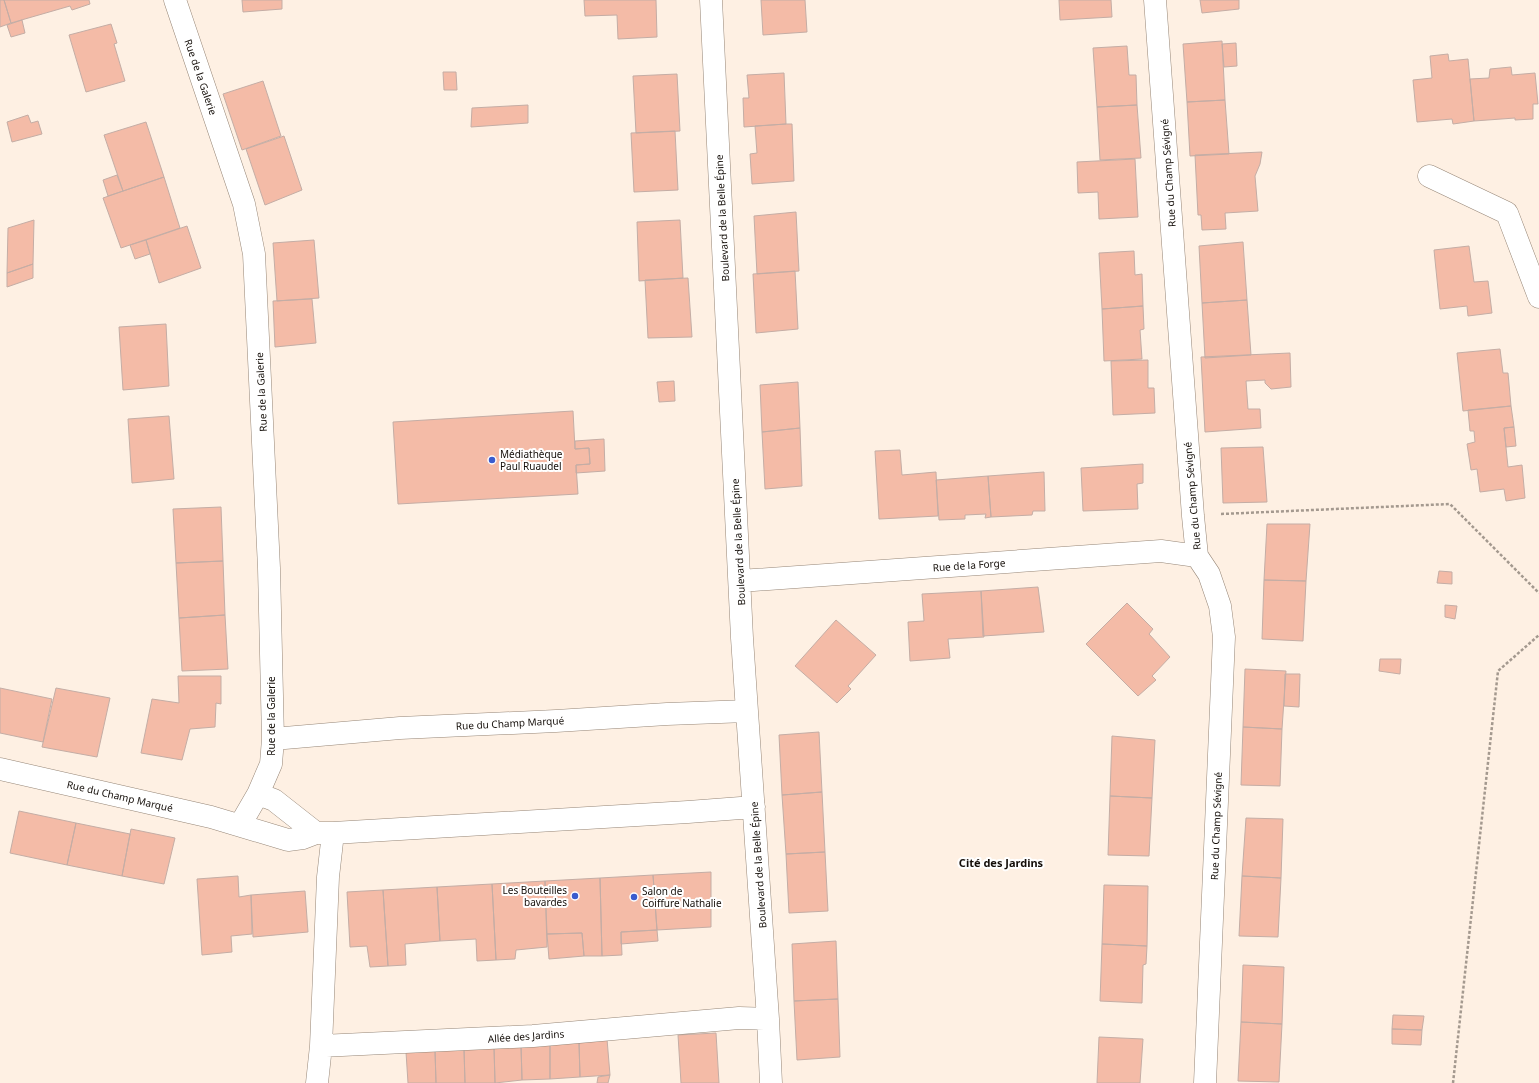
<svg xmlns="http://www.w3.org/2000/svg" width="1539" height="1083" font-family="'Noto Sans',sans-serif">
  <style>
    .building { fill: #f4bba7; stroke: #c4ada5 }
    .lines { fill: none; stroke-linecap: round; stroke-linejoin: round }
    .minor-casing { stroke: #968677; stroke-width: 23 }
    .path { stroke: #a4998f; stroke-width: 2.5; stroke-dasharray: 3 2; stroke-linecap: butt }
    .minor { stroke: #fff; stroke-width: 22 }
    .poi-dot { fill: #3a5cce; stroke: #fff; stroke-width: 1.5 }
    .labels { text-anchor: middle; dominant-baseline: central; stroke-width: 4; stroke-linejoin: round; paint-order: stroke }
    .street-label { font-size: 10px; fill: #140e09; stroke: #fff }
    .poi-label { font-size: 10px; fill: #140e09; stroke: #fff; text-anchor: start }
    .neighbourhood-label { font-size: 11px; font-weight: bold; fill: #140e09; stroke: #fff }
  </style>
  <rect width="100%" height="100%" fill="#fef0e3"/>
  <path class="building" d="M 0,0 L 4,0 L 11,23 L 0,27 Z
    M 4,0 L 89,0 L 90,4 L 72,10 L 70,6 L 11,23 Z
    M 242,0 L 282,0 L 282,9 L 243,12 Z
    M 584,0 L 656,0 L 657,37 L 618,39 L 617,15 L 585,16 Z
    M 761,0 L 805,0 L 807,32 L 763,35 Z
    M 1059,0 L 1111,0 L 1112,17 L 1060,20 Z
    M 1200,0 L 1239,0 L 1239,9 L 1202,13 Z
    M 22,20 L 25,33 L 11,37 L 7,25 Z
    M 111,24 L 117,43 L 114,44 L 125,81 L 86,92 L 69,35 Z
    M 1222,41 L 1225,100 L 1187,102 L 1183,44 Z
    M 1236,43 L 1237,66 L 1224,67 L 1222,44 Z
    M 1127,46 L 1129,75 L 1136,75 L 1137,105 L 1097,107 L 1093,48 Z
    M 1448,54 L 1449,61 L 1468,59 L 1474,121 L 1453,124 L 1452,119 L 1417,122 L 1413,80 L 1432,78 L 1430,56 Z
    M 1511,67 L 1512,75 L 1535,73 L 1538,104 L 1533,104 L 1533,119 L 1515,120 L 1515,118 L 1474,121 L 1470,79 L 1489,78 L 1490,69 Z
    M 443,72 L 456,72 L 457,90 L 444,90 Z
    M 784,73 L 786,124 L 744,127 L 743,98 L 749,98 L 747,75 Z
    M 677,74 L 680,131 L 636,133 L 633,76 Z
    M 263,81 L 281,136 L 242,150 L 223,94 Z
    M 1225,100 L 1229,154 L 1190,156 L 1187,102 Z
    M 528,105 L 528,123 L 471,127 L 472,108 Z
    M 1137,105 L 1141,158 L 1100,160 L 1097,107 Z
    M 28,115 L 31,123 L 38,121 L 42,134 L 12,142 L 7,122 Z
    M 146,122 L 164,177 L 123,191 L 104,135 Z
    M 786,124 L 792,124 L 794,181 L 752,184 L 750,154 L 757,153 L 755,126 Z
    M 675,131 L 678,190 L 634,192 L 631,133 Z
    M 284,136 L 302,190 L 265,205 L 246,149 Z
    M 1262,152 L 1260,164 L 1255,176 L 1258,211 L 1225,213 L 1226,229 L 1202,230 L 1201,215 L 1198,215 L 1195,155 Z
    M 1135,159 L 1138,217 L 1099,219 L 1098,192 L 1078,193 L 1077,162 Z
    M 117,175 L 123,191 L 108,196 L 103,180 Z
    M 164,177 L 180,228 L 121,248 L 103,198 Z
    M 796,212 L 799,271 L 757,274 L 754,216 Z
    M 34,220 L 33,264 L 7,273 L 8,228 Z
    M 680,220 L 683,278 L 639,281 L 637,222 Z
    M 187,226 L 201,268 L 159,283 L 146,240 Z
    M 146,240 L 150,254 L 135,259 L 130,245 Z
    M 314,240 L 319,298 L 277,301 L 273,243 Z
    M 1243,242 L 1247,300 L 1202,303 L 1199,246 Z
    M 1469,246 L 1474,282 L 1488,281 L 1492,313 L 1468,316 L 1467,306 L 1440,309 L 1434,250 Z
    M 1134,251 L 1135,275 L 1142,274 L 1143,306 L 1102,309 L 1099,253 Z
    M 33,264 L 33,278 L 7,287 L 7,273 Z
    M 795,271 L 798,329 L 756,333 L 753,274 Z
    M 688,278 L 692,337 L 648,338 L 645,280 Z
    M 312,299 L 316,343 L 275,347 L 273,301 Z
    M 1247,300 L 1251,355 L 1205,358 L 1202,303 Z
    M 1143,306 L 1144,329 L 1140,330 L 1142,359 L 1104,361 L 1102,309 Z
    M 166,324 L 169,386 L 123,390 L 119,327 Z
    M 1500,349 L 1503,373 L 1508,373 L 1511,406 L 1463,411 L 1457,353 Z
    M 1290,353 L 1291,387 L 1271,389 L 1265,383 L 1265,380 L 1246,381 L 1248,409 L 1260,409 L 1261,428 L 1205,432 L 1201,357 Z
    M 1148,360 L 1148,388 L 1154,388 L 1155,413 L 1113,415 L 1111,361 Z
    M 674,381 L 675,401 L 659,402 L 657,382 Z
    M 798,382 L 800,428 L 762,432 L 760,385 Z
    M 1511,406 L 1514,427 L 1504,428 L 1508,467 L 1522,465 L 1525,498 L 1506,501 L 1504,489 L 1480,492 L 1477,469 L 1471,470 L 1467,444 L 1475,442 L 1474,431 L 1470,431 L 1468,410 Z
    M 573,411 L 575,449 L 589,448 L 590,464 L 576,465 L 578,494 L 398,504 L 393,422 Z
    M 169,416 L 174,479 L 132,483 L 128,419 Z
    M 1514,427 L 1516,446 L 1506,447 L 1504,428 Z
    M 800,428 L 802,486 L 765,489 L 762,432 Z
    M 604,439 L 605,471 L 576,473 L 576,465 L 590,464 L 589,448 L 575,449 L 575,441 Z
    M 1263,447 L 1267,502 L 1223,503 L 1221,448 Z
    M 900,450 L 902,475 L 936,472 L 938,516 L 879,519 L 875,451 Z
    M 1143,464 L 1143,483 L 1137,484 L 1138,509 L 1083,511 L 1081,468 Z
    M 1044,472 L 1045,511 L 1033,511 L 1032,515 L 991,517 L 988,476 Z
    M 988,476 L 991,517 L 985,518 L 986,514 L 965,515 L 965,519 L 939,520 L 936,480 Z
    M 221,507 L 223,561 L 176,563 L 173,509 Z
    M 1267,524 L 1310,524 L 1306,581 L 1264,580 Z
    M 223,561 L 225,615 L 179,618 L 176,563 Z
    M 1439,571 L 1452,572 L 1452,584 L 1437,583 Z
    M 1264,580 L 1306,581 L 1303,641 L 1262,639 Z
    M 1038,587 L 1044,632 L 983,636 L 981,591 Z
    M 981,591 L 984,637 L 948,639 L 950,658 L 910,661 L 908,622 L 924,621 L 922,594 Z
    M 1127,603 L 1153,629 L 1149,634 L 1170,657 L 1152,676 L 1156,680 L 1138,696 L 1086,644 Z
    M 1445,605 L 1457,606 L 1455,619 L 1445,617 Z
    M 225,615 L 228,669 L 182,671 L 179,618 Z
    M 836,620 L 876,655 L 848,686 L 851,689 L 837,703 L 795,666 Z
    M 1380,659 L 1401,659 L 1400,674 L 1379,671 Z
    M 1245,669 L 1286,671 L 1282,729 L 1243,727 Z
    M 1285,674 L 1300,674 L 1299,707 L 1284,706 Z
    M 178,676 L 221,676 L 221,704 L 216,703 L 215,727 L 190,729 L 182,760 L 141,753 L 152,699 L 179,703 Z
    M 0,688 L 52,699 L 43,742 L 0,733 Z
    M 56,688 L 110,698 L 97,757 L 42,747 Z
    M 1243,727 L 1282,729 L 1280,786 L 1241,785 Z
    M 819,732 L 822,792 L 782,795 L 779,735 Z
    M 1112,736 L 1155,740 L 1152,798 L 1110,796 Z
    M 822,792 L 825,852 L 786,854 L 782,795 Z
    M 1110,796 L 1152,798 L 1149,856 L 1108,855 Z
    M 19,811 L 76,823 L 67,865 L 10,853 Z
    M 1246,818 L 1283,819 L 1281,878 L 1242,876 Z
    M 76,823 L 130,834 L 122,876 L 67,865 Z
    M 131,829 L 175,838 L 164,884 L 122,876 Z
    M 825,852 L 828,911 L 789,913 L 786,854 Z
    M 711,872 L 711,927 L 657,930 L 653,875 Z
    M 653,875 L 657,930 L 621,932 L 622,955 L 602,956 L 600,878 Z
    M 238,876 L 239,897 L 251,895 L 252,934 L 231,936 L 232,952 L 202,955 L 197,879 Z
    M 1242,876 L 1281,878 L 1278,937 L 1239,936 Z
    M 600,878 L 602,956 L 584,956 L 582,933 L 547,934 L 545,881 Z
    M 545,881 L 547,947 L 516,950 L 515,959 L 496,960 L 492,884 Z
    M 492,884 L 496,960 L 477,961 L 476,939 L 440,941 L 437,887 Z
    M 1104,885 L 1148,886 L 1147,946 L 1102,944 Z
    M 437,887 L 440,941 L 405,944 L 406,965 L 388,966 L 383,890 Z
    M 383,890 L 388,966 L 370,967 L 367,946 L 350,947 L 347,892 Z
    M 305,891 L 308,932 L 253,937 L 251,895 Z
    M 657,930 L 658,941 L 621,944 L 621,932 Z
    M 582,933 L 584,956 L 549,959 L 547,934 Z
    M 836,941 L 838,999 L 794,1001 L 792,944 Z
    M 1102,944 L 1147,946 L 1146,964 L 1143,965 L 1142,1003 L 1100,1001 Z
    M 1243,965 L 1284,967 L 1282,1024 L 1241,1022 Z
    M 838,999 L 840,1057 L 797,1060 L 794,1001 Z
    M 1393,1015 L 1424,1016 L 1422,1030 L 1392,1029 Z
    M 1241,1022 L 1282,1024 L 1279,1082 L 1238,1081 Z
    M 1392,1029 L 1422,1030 L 1421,1045 L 1392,1044 Z
    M 716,1033 L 719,1083 L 681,1083 L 678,1035 Z
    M 1099,1037 L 1143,1039 L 1140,1083 L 1097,1083 Z
    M 607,1039 L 610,1075 L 580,1077 L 579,1042 Z
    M 579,1042 L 580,1077 L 550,1079 L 550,1043 Z
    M 550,1043 L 550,1079 L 522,1080 L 521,1045 Z
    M 521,1045 L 522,1080 L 495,1083 L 494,1047 Z
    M 494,1047 L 495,1083 L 465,1083 L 464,1049 Z
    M 464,1049 L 465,1083 L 436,1083 L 435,1050 Z
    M 435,1050 L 436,1083 L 408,1083 L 406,1052 Z
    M 610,1075 L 608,1083 L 597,1083 L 598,1077 Z"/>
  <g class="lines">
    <defs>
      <path id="minor" d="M 175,0 L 244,204 L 254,254 L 269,568 L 273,739 L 271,764 L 258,794 L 240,825
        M 711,0 L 742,638 L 768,1019 L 771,1083
        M 1155,0 L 1193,516 L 1197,556 L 1209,574 L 1220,606 L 1224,637 L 1205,1083
        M 1429,176 L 1507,213 L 1539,297
        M 740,581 L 1161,551 L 1197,556
        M 273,739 L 400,728 L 556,721 L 667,714 L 747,711
        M 0,769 L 211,817 L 288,840 L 303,838 L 316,833 L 333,833 L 688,812 L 754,807
        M 258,794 L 274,800 L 316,833
        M 321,1046 L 328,877 L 333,833
        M 317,1083 L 321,1046 L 533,1036 L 739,1018 L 768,1019"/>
    </defs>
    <use href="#minor" class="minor-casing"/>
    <path class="path" d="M 1221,514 L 1450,504 L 1539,593
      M 1453,1083 L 1498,671 L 1539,635"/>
    <use href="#minor" class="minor"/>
  </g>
  <g class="poi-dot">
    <circle cx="492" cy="460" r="4"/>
    <circle cx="575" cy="896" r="4"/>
    <circle cx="634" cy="897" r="4"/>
  </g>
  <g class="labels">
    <g class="street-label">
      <text transform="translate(201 77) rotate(71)">Rue de la Galerie</text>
      <text transform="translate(1168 173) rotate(-94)">Rue du Champ Sévigné</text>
      <text transform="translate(722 218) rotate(-93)">Boulevard de la Belle Épine</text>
      <text transform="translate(261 392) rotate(-93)">Rue de la Galerie</text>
      <text transform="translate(1192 496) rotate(-95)">Rue du Champ Sévigné</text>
      <text transform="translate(738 542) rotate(-93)">Boulevard de la Belle Épine</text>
      <text transform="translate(969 565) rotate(-4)">Rue de la Forge</text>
      <text transform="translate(271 716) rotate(-90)">Rue de la Galerie</text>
      <text transform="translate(510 723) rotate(-3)">Rue du Champ Marqué</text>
      <text transform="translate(120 796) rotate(13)">Rue du Champ Marqué</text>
      <text transform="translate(1216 826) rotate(-88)">Rue du Champ Sévigné</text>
      <text transform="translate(758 865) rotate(-94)">Boulevard de la Belle Épine</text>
      <text transform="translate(526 1036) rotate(-4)">Allée des Jardins</text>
    </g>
    <g class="poi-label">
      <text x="500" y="454">Médiathèque<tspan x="500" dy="12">Paul Ruaudel</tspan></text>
      <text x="567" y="890" text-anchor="end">Les Bouteilles<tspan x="567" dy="12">bavardes</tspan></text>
      <text x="642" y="891">Salon de<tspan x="642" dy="12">Coiffure Nathalie</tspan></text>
    </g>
    <g class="neighbourhood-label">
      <text x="1001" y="862">Cité des Jardins</text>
    </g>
  </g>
</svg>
